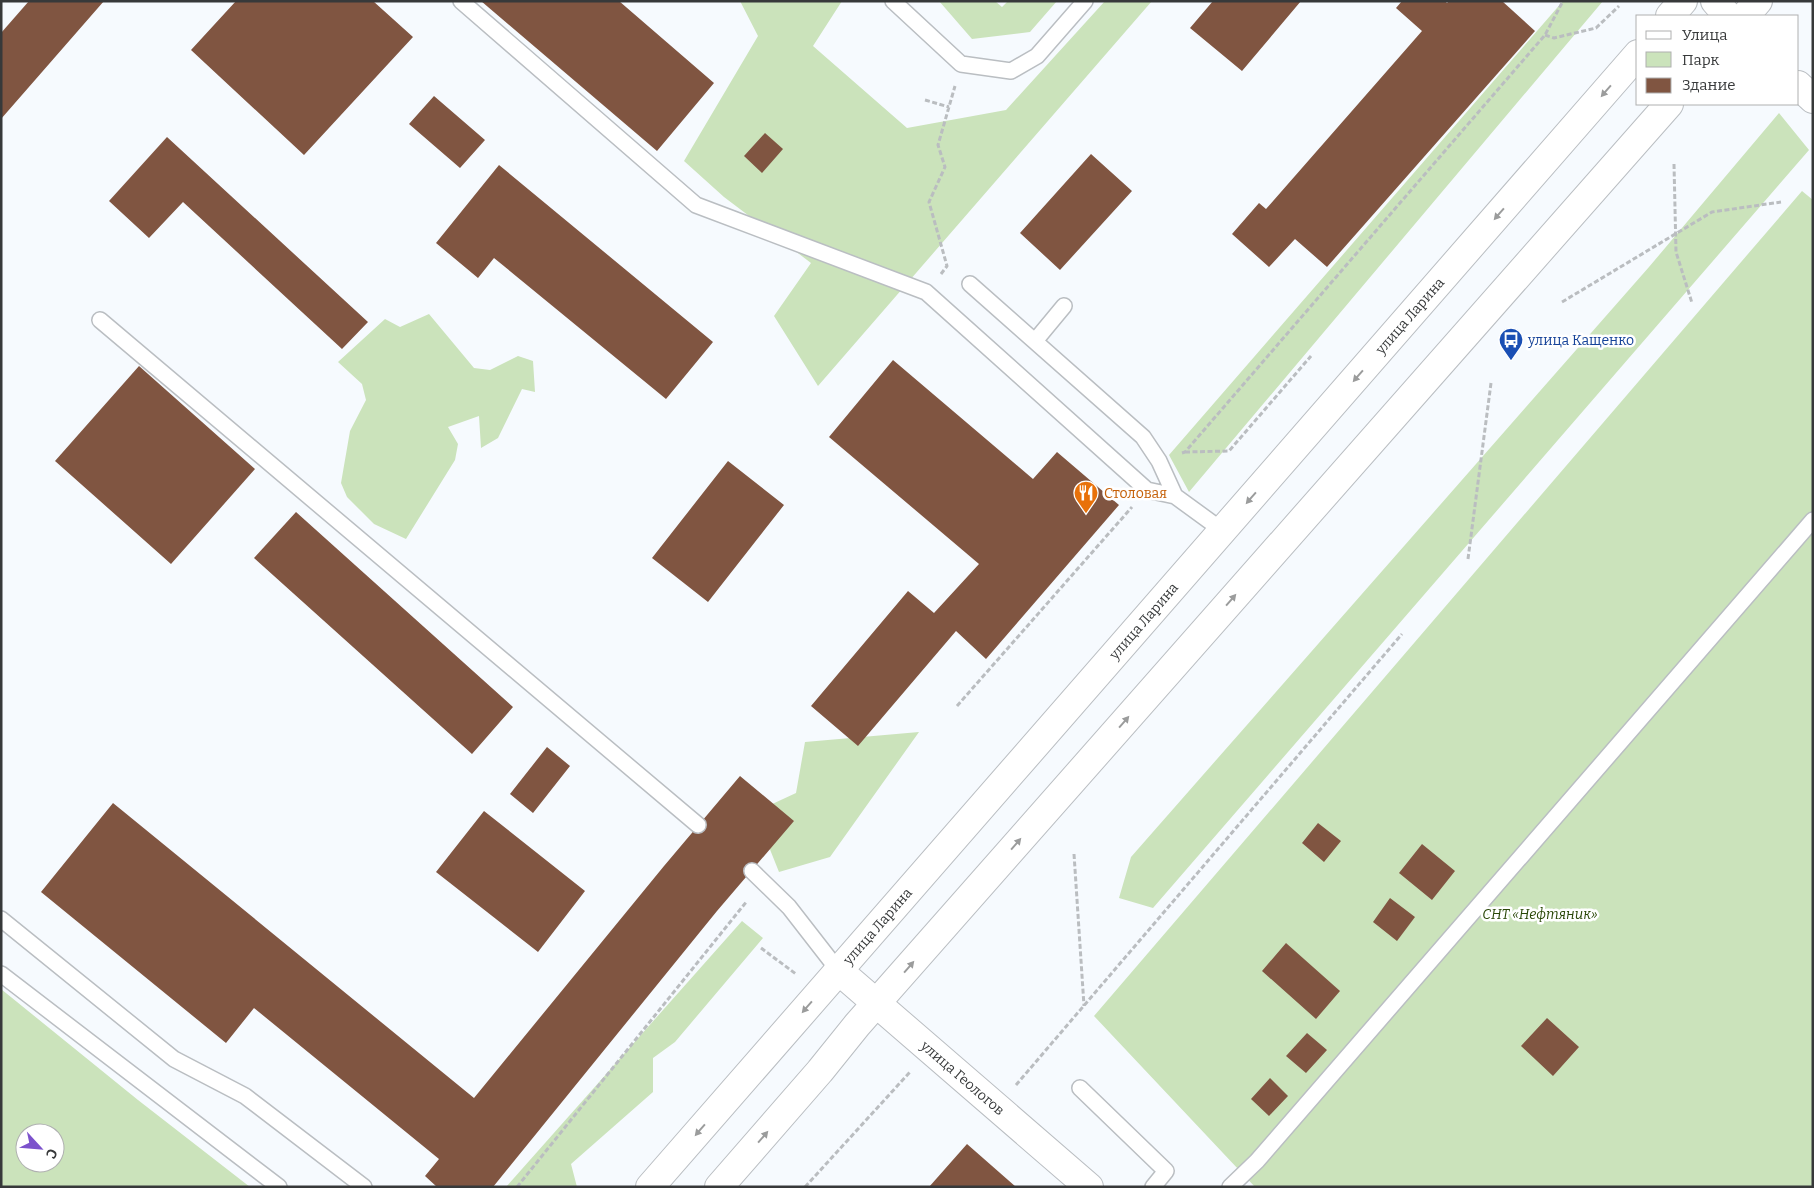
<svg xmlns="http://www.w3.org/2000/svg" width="1814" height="1188" font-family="Bitter,serif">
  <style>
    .green { fill: #cbe3bb; fill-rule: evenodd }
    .building { fill: #805541 }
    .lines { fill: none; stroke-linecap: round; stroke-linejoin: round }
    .lane-casing { stroke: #babec2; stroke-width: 18 }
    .street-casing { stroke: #babec2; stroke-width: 30 }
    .primary-casing { stroke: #babec2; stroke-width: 30 }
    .path { stroke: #babdc0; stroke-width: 3; stroke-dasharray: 5 2.5; stroke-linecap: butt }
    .lane { stroke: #fff; stroke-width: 15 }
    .street { stroke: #fff; stroke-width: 28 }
    .primary { stroke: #fff; stroke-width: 28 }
    .oneway { fill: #9b9c9c }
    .labels { text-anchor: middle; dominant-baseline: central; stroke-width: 5; stroke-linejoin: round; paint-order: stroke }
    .street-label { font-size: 14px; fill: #37393a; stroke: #fff }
    .transit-label { font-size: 14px; fill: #164399; stroke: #fff; text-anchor: start }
    .food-label { font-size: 14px; fill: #c56008; stroke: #fff; text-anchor: start }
    .park-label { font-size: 14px; font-style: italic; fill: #294706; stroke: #fff }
  </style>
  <rect width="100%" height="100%" fill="#f6fafe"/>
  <path class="green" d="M 740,1 L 842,1 L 813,46 L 907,128 L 1006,110 L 1105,1 L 1152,1 L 818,386 L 774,316 L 811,263 L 724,197 L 684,161 L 758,36 Z
    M 939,1 L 995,1 L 1002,7 L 1008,1 L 1057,1 L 1030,32 L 972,39 Z
    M 1563,1 L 1603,1 L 1189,492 L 1169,455 Z
    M 1779,113 L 1809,150 L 1153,908 L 1119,898 L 1131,857 L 1649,267 Z
    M 1802,191 L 1813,200 L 1813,1187 L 1255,1187 L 1094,1016 Z
    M 429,314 L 474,368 L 490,370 L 518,356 L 533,361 L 535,392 L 522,389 L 498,438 L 481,448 L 479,416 L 448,427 L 458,444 L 455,460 L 406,539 L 374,524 L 347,497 L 341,483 L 350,431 L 366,400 L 362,384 L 338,362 L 385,319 L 400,327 Z
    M 919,732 L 830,857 L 779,872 L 755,812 L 796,793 L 805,742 Z
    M 742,921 L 763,938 L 675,1042 L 653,1058 L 653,1092 L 571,1164 L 577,1187 L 506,1187 Z
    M 1,989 L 138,1100 L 250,1187 L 1,1187 ZM 25,1133 L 55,1133 L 55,1163 L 25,1163 Z"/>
  <path class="building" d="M 29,1 L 104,1 L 1,119 L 1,33 Z
    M 236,1 L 373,1 L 413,37 L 304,155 L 191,50 Z
    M 481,1 L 619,1 L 714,83 L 657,151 Z
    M 1213,1 L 1301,1 L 1242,71 L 1190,28 Z
    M 1402,1 L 1445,1 L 1447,3 L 1449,1 L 1502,1 L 1535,31 L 1327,267 L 1295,239 L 1269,267 L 1232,234 L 1259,203 L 1266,209 L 1422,31 L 1396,8 Z
    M 434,96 L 485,140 L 460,168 L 409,124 Z
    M 765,133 L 783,149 L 762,173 L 744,156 Z
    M 167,137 L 368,322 L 342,349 L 183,202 L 149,238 L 109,201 Z
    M 1091,154 L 1132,191 L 1060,270 L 1020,233 Z
    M 499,165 L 713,342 L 666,399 L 494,258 L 478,278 L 436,243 Z
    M 893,360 L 1033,479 L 1057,452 L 1119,505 L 986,659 L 956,631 L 858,746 L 811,706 L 908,591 L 934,613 L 979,564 L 829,437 Z
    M 139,366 L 255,469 L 171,564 L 55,461 Z
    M 728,461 L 784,505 L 708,602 L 652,558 Z
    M 296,512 L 513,707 L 472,754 L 254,558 Z
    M 547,747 L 570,766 L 533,813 L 510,794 Z
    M 740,776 L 794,821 L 717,911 L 493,1187 L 437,1187 L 425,1176 L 439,1159 L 254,1008 L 226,1043 L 41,892 L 113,803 L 474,1098 L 664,866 Z
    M 484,811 L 585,891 L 538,952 L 436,872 Z
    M 1318,823 L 1341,841 L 1324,862 L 1302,843 Z
    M 1422,844 L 1455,871 L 1432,900 L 1399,873 Z
    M 1390,898 L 1415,917 L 1397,941 L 1373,922 Z
    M 1286,943 L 1340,991 L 1316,1019 L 1262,971 Z
    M 1547,1018 L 1579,1047 L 1553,1076 L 1521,1046 Z
    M 1307,1033 L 1327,1050 L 1306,1073 L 1286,1056 Z
    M 1270,1078 L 1288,1096 L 1269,1116 L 1251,1099 Z
    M 967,1144 L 1016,1187 L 929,1187 Z"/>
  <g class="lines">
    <defs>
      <path id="lane" d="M 461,1 L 696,205 L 926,292 L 1147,490 L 1175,496 L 1223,531
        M 893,1 L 961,64 L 1011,71 L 1037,56 L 1085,1
        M 970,284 L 1143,437 L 1159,461 L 1175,496
        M 100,320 L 698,825
        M 1035,341 L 1064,306
        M 752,871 L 789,907 L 838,970
        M 1,919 L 174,1059 L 245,1096 L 364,1187
        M 1,974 L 279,1187
        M 1080,1088 L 1166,1171 L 1153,1187
        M 1230,1187 L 1257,1161 L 1813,520"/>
      <g id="street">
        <path d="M 1715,1 L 1728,16"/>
        <path d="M 1798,85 L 1813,99"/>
        <path id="s1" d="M 838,970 L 1089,1187"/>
      </g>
      <g id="primary">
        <path d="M 1670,16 L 1683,1"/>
        <path d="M 1745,16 L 1758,1"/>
        <path id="s2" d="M 650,1187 L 1638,54"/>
        <path d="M 719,1187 L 820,1071 L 857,1025 L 1669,104"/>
      </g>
    </defs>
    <use href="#lane" class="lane-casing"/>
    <use href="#street" class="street-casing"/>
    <use href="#primary" class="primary-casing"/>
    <path class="path" d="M 1545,35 L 1554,38 L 1596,28 L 1619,6
      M 925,100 L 949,107
      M 1674,164 L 1676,252 L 1692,303
      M 941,274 L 947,266 L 929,202 L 945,167 L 938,145 L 955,86
      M 1562,302 L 1712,212 L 1781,202
      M 1185,452 L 1229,451 L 1311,356
      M 1182,453 L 1185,452 L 1545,35 L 1563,1
      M 1468,559 L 1491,383
      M 957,706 L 1132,507
      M 1074,854 L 1084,1006
      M 761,948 L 796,974
      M 1016,1085 L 1402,634
      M 517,1187 L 747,901
      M 805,1187 L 910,1072"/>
    <use href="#lane" class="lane"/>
    <use href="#street" class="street"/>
    <use href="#primary" class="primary"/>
  </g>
  <defs><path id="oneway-solid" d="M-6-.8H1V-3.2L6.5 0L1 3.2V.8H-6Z" transform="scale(1.25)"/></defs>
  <g class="oneway">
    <use href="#oneway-solid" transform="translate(1606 91) rotate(131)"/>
    <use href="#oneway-solid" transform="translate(1499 214) rotate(131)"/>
    <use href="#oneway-solid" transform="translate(1358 376) rotate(131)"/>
    <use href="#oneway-solid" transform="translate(1251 498) rotate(131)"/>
    <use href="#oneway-solid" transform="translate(1231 600) rotate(-49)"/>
    <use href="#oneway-solid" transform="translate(1124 722) rotate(-49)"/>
    <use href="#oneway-solid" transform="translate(1016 844) rotate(-49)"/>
    <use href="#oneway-solid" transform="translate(909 967) rotate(-49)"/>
    <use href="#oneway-solid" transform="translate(807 1007) rotate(131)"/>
    <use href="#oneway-solid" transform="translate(700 1130) rotate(131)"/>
    <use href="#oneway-solid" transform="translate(763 1137) rotate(-49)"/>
  </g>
  <defs>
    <symbol id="bus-pin" viewBox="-11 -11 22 30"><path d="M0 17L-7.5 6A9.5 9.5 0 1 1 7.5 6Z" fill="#1a4fb4" stroke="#fff"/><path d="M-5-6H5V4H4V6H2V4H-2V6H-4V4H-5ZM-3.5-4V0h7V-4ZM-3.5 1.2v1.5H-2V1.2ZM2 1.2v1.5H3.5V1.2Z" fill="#fff"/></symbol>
    <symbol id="restaurant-pin" viewBox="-11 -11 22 30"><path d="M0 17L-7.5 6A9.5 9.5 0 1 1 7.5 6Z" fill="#e8710a" stroke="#fff"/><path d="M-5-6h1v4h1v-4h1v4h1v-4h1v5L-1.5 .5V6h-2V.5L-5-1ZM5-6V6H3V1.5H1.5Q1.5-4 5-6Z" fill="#fff"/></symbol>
  </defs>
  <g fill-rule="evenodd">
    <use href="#bus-pin" x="1497" y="326" width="28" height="38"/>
    <use href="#restaurant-pin" x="1072" y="479" width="28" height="38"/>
  </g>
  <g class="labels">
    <g class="street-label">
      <text stroke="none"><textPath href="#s2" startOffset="1156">улица Ларина</textPath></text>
      <text stroke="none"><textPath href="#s2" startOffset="751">улица Ларина</textPath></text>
      <text stroke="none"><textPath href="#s2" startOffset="346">улица Ларина</textPath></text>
      <text stroke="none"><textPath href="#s1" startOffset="165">улица Геологов</textPath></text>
    </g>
    <g class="transit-label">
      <text x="1528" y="340">улица Кащенко</text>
    </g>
    <g class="food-label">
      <text x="1104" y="493">Столовая</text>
    </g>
    <g class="park-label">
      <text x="1540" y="914">СНТ «Нефтяник»</text>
    </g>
  </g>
  <rect width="1814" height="1188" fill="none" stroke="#37393a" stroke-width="5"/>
  <rect x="1636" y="15" width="162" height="90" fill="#ffffff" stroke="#afb0b0"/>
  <rect x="1646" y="31" width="25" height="8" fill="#ffffff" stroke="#afb0b0"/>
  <text x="1682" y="40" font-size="15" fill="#37393a">Улица</text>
  <rect x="1646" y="52" width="25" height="15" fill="#cbe3bb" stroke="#afb0b0"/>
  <text x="1682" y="65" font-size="15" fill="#37393a">Парк</text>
  <rect x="1646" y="78" width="25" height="15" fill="#805541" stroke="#afb0b0"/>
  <text x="1682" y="90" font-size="15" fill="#37393a">Здание</text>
  <g transform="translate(40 1148) rotate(116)"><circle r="24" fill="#ffffff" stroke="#afb0b0"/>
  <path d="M0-4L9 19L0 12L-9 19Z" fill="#7c52cc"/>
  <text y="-8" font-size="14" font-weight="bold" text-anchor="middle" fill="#37393a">С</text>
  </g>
</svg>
